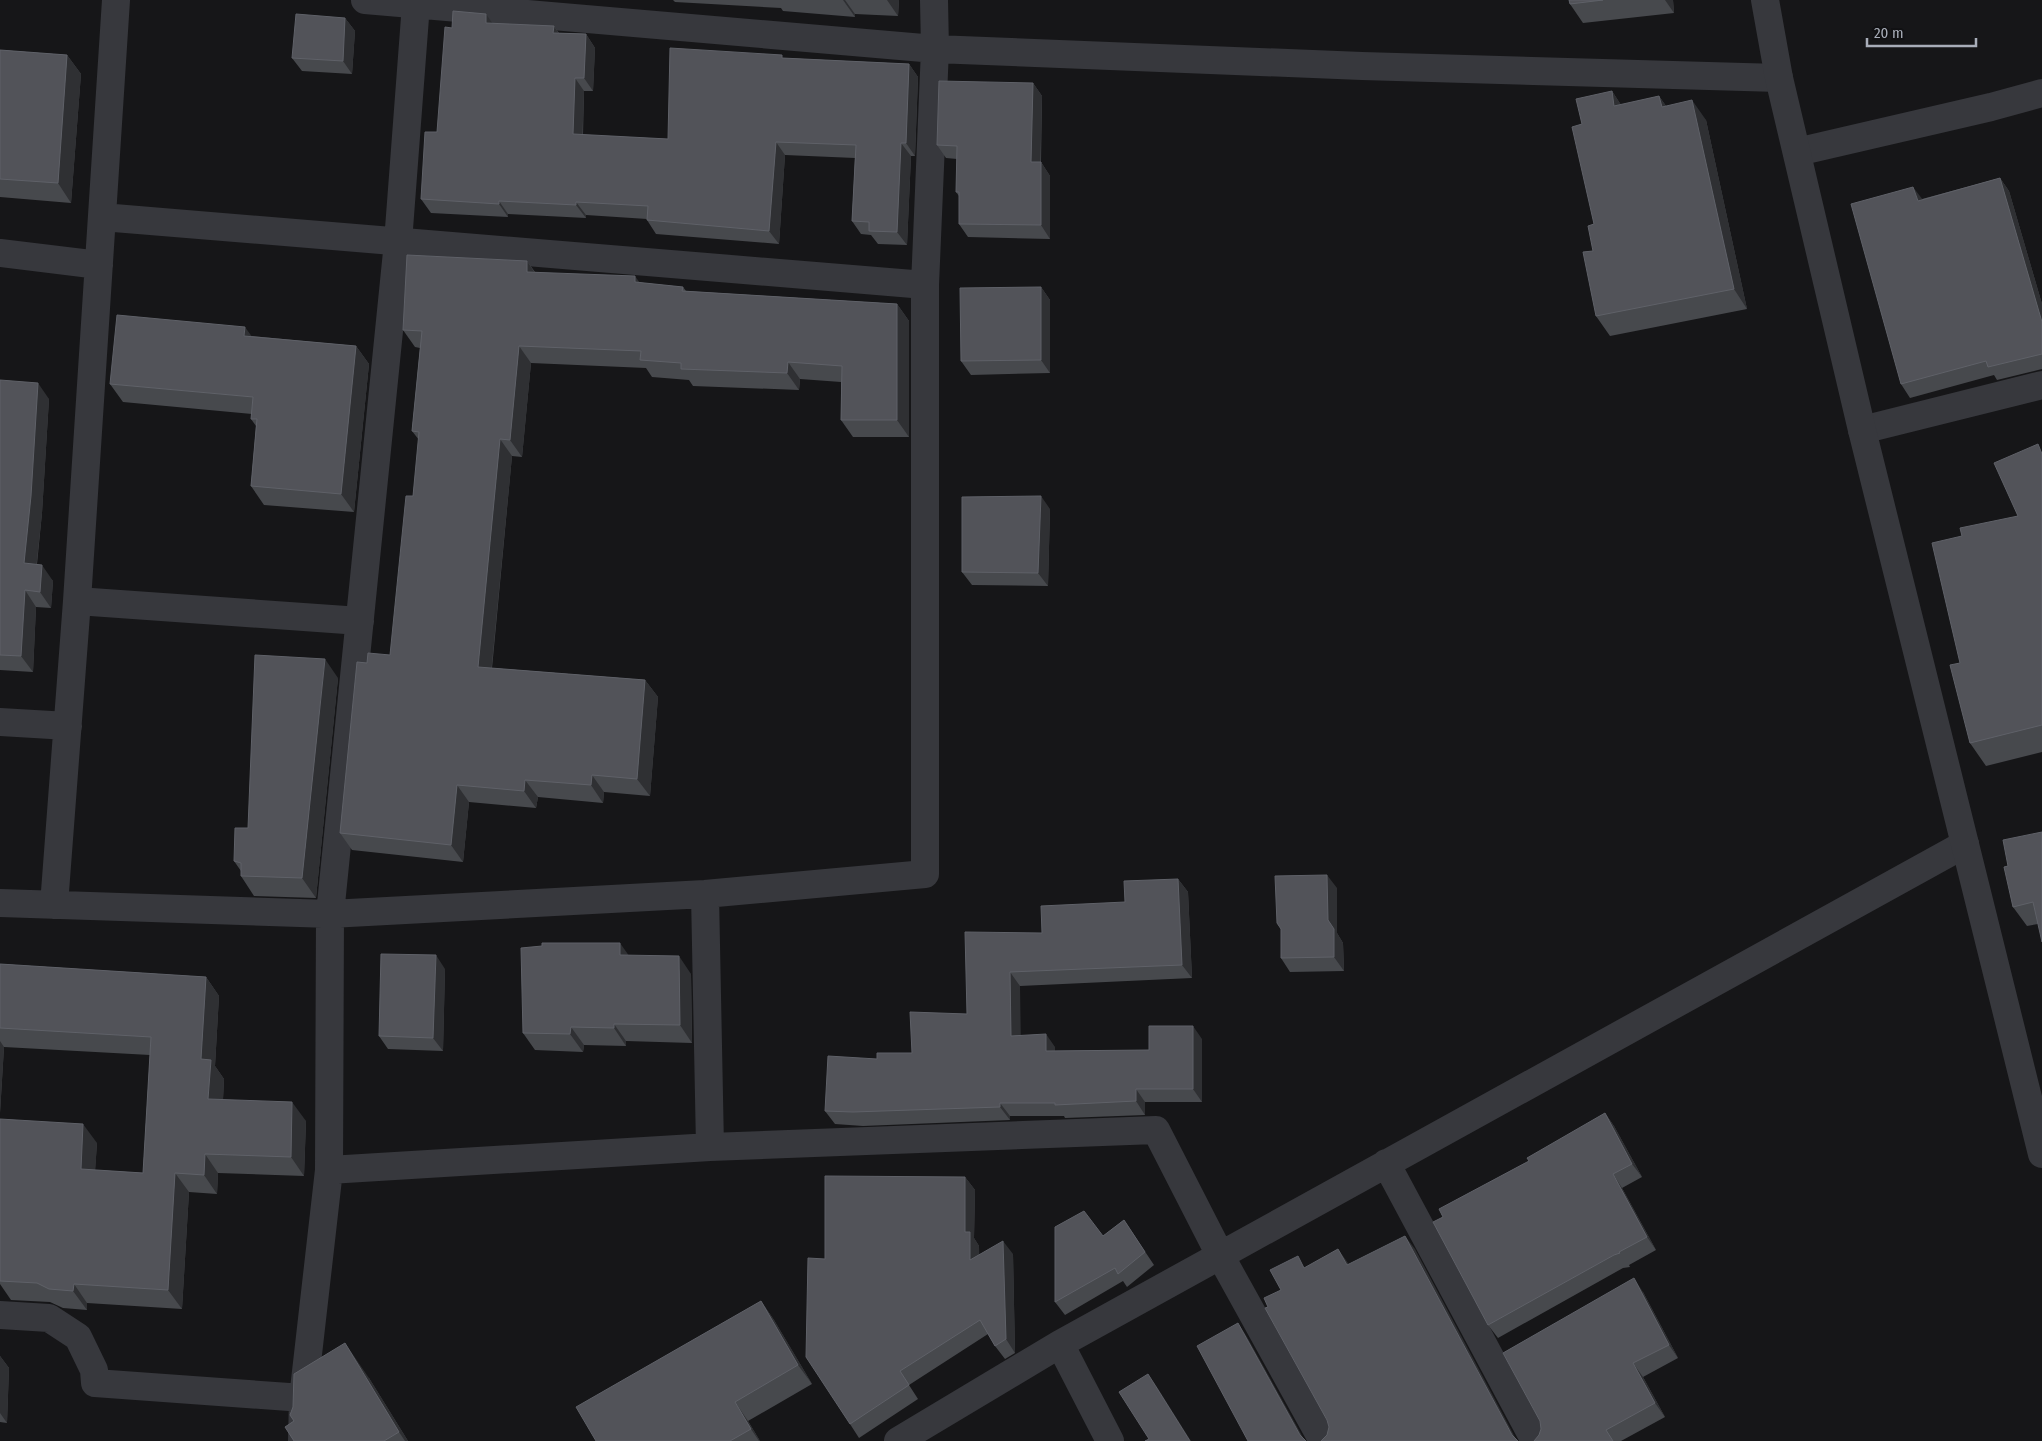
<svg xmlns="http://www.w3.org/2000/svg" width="2042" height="1441" font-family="'Fira Sans Condensed',sans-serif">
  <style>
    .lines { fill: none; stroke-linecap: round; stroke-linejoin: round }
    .minor { stroke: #37383d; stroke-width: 28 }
    .tertiary { stroke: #37383d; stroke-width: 28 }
    .wall { fill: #47494d }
    .shaded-wall { fill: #2f3033 }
    .building { fill: #525359; stroke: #5f6168 }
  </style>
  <rect width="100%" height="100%" fill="#161618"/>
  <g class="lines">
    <path class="minor" d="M 365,0 L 935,49 L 1362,66 L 1779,78
      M 1797,152 L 1991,107 L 2042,93
      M 102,217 L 925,285
      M 0,253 L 99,265
      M 1862,430 L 2042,385
      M 77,601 L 360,621
      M 0,722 L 68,726
      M 705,894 L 710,1147
      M 0,903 L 330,914 L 398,242 L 416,4 L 419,4 L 420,0
      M 54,905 L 77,601 L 116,0
      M 1386,1163 L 1535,1441
      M 329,1170 L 710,1147 L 1156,1130 L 1220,1255 L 1323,1441
      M 0,1315 L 49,1318 L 78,1337 L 94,1370 L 95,1383 L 303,1398
      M 1060,1344 L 1110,1441
      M 302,1441 L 303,1398 L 329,1170 L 330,914 L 705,894 L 925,874 L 925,285 L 935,49 L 934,0
      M 898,1441 L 1060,1344 L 1965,844"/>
    <path class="tertiary" d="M 1765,0 L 1779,78 L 1862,430 L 2042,1154"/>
  </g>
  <path class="wall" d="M 673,0 L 899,0 L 898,16 L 855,14 L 855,17 L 783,11 L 781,8 L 675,2 Z
    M 1569,0 L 1673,0 L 1674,13 L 1583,23 L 1570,4 Z
    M 345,18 L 355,31 L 352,74 L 302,71 L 292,58 Z
    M 493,24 L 554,26 L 559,33 L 586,34 L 595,48 L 593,91 L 584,91 L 583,135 L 668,139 L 784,58 L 909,64 L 918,77 L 915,156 L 911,156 L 907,245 L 878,244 L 871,235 L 861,234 L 852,221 L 855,158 L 785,155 L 779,244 L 656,234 L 647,220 L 647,219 L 586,215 L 586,218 L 508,214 L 508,217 L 431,213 L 421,199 L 437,132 L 452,28 Z
    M 0,50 L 67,55 L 81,74 L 71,203 L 0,197 Z
    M 1033,83 L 1042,96 L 1041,162 L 1050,176 L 1050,239 L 968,237 L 959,224 L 959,196 L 956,192 L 957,159 L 946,158 L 937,145 Z
    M 1612,91 L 1621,105 L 1659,96 L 1666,106 L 1706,120 L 1747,309 L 1610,336 L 1596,316 L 1594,224 L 1582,124 Z
    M 2000,178 L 2009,191 L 2042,304 L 2042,369 L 1997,380 L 1994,375 L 1910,398 L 1901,384 L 1922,199 Z
    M 527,261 L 535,272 L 683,287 L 686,291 L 897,304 L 909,321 L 909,437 L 853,437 L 841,420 L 841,382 L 800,379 L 799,390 L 693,386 L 689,380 L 652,377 L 646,368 L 531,363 L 522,457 L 512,456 L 492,668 L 645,680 L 658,697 L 650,796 L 604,792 L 603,803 L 538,797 L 536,808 L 469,802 L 463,862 L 352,850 L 340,833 L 367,663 L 390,655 L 413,496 L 419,440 L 412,431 L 420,348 L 415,347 L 403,330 Z
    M 1041,287 L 1050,300 L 1050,373 L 971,375 L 961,361 Z
    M 252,336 L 356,346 L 369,364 L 354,512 L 264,505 L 251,486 L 256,426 L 251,419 L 252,414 L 123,402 L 110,384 Z
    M 0,380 L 49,399 L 42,513 L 37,564 L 53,581 L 51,608 L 36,607 L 33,672 L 0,670 Z
    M 2042,451 L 2042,752 L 1986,766 L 1970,743 L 1960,663 L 1962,536 L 2018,516 Z
    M 1050,509 L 1048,586 L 972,585 L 962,572 Z
    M 338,678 L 316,898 L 254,896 L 241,876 L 241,871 L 234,861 L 248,828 Z
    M 2042,832 L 2038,924 L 2027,926 L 2013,907 L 2008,866 Z
    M 1178,879 L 1188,892 L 1192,978 L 1020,986 L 1020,1035 L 1055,1047 L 1055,1051 L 1149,1050 L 1202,1039 L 1202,1102 L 1145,1102 L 1145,1115 L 1065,1118 L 1064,1116 L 1010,1116 L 1010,1120 L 863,1126 L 835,1124 L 825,1111 L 877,1059 L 912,1053 L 967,1014 L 1042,933 L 1125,902 Z
    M 1337,888 L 1337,933 L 1343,943 L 1344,971 L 1290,972 L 1281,958 Z
    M 629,955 L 691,974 L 692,1043 L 626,1041 L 626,1046 L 584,1045 L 583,1052 L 535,1050 L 523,1033 Z
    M 0,964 L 206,977 L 219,996 L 215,1066 L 224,1079 L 223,1100 L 306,1121 L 304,1176 L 218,1173 L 217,1194 L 189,1192 L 182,1309 L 87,1303 L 87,1310 L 63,1308 L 50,1302 L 11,1300 L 0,1284 L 0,1119 L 97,1143 L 95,1170 L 143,1173 L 150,1055 L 4,1047 L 0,1113 Z
    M 445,969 L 443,1051 L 388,1049 L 379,1036 Z
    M 1605,1113 L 1614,1126 L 1642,1177 L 1622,1188 L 1656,1250 L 1629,1265 L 1630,1267 L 1623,1268 L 1498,1338 L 1488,1325 L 1443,1217 Z
    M 965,1177 L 975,1190 L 974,1238 L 979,1246 L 979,1255 L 1013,1254 L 1015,1353 L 1005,1359 L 995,1346 L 988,1334 L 909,1385 L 918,1399 L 859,1438 L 850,1424 L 825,1259 Z
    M 1124,1220 L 1154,1265 L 1127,1287 L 1123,1281 L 1065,1315 L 1055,1302 L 1103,1236 Z
    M 1643,1292 L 1678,1358 L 1643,1377 L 1665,1417 L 1621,1441 L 1534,1441 L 1539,1435 Z
    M 761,1301 L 774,1320 L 812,1384 L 748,1421 L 760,1441 L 596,1441 Z
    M 0,1356 L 9,1368 L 7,1423 L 0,1422 Z
    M 369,1378 L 408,1441 L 294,1441 Z"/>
  <path class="shaded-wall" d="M 843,0 L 845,0 L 855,14 L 855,17 Z
    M 887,0 L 899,0 L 898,16 Z
    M 1665,0 L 1673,0 L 1674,13 Z
    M 486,14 L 495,27 L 486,23 Z
    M 345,18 L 355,31 L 352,74 L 343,61 Z
    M 554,26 L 563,40 L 553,33 Z
    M 586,34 L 595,48 L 593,91 L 584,78 Z
    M 67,55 L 81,74 L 71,203 L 58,183 Z
    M 909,64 L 918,77 L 915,156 L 906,143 Z
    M 575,78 L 584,91 L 582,147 L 573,134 Z
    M 1033,83 L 1042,96 L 1040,176 L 1031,162 Z
    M 1612,91 L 1625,111 L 1614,106 Z
    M 1659,96 L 1673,116 L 1662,107 Z
    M 1692,100 L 1706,120 L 1747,309 L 1734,289 Z
    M 776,142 L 785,155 L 779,244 L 769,231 Z
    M 901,143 L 911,156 L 907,245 L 897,232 Z
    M 1041,162 L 1050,176 L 1050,239 L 1041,225 Z
    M 2000,178 L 2009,191 L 2042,304 L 2042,322 Z
    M 1913,187 L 1923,200 L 1918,201 Z
    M 499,201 L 508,214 L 508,217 L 499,204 Z
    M 576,202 L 586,215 L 586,218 L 576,205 Z
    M 527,261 L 539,279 L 527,272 Z
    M 635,276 L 647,293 L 635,282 Z
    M 1041,287 L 1050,300 L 1050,373 L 1041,360 Z
    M 897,304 L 909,321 L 909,437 L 897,420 Z
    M 245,327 L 258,345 L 244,336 Z
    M 356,346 L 369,364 L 354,512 L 341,494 Z
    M 519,346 L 531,363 L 522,457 L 510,440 Z
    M 788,362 L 800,379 L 799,390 L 787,373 Z
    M 38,383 L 49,399 L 42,513 L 35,579 L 24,563 Z
    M 500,439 L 512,456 L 490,684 L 478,667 Z
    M 1041,496 L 1050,509 L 1048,586 L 1038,573 Z
    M 42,565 L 53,581 L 51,608 L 40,592 Z
    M 25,590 L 36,607 L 33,672 L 21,656 Z
    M 325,659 L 338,678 L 316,898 L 302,878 Z
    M 645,680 L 658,697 L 650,796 L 637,779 Z
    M 592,775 L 604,792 L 603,803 L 591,785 Z
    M 525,780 L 538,797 L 536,808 L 524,791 Z
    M 457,785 L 469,802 L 463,862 L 451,845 Z
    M 1327,875 L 1337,888 L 1337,933 L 1343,943 L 1344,971 L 1334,957 L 1328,920 Z
    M 1178,879 L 1188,892 L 1192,978 L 1182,965 Z
    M 620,943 L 632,960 L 620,955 Z
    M 436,955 L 445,969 L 443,1051 L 433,1038 Z
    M 679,956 L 691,974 L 692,1043 L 680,1025 Z
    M 1010,972 L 1020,986 L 1021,1049 L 1011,1036 Z
    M 206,977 L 219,996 L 215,1066 L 224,1079 L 222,1118 L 208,1099 L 201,1059 Z
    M 614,1024 L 626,1041 L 626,1046 L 614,1028 Z
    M 1193,1026 L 1202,1039 L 1202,1102 L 1193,1089 Z
    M 571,1027 L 584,1045 L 583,1052 L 570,1034 Z
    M 1046,1034 L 1055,1047 L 1055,1064 L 1046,1051 Z
    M 0,1041 L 4,1047 L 0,1113 Z
    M 1136,1089 L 1145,1102 L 1145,1115 L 1136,1101 Z
    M 292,1102 L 306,1121 L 304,1176 L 291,1157 Z
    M 1000,1103 L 1010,1116 L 1010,1120 L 1000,1107 Z
    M 1605,1113 L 1614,1126 L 1642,1177 L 1632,1164 Z
    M 83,1124 L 97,1143 L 94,1189 L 81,1169 Z
    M 205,1154 L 218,1173 L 217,1194 L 204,1175 Z
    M 175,1173 L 189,1192 L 182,1309 L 168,1290 Z
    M 1613,1174 L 1622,1188 L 1656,1250 L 1647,1237 Z
    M 965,1177 L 975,1190 L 974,1238 L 979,1246 L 980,1273 L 970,1260 L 965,1232 Z
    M 1405,1236 L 1415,1249 L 1517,1441 L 1512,1435 Z
    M 1003,1241 L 1013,1254 L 1015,1353 L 1006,1339 Z
    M 1338,1249 L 1348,1263 L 1356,1278 L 1347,1265 Z
    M 1634,1278 L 1643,1292 L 1678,1358 L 1669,1345 Z
    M 74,1284 L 87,1303 L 87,1310 L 73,1291 Z
    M 761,1301 L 774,1320 L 812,1384 L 798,1365 Z
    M 1238,1323 L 1247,1337 L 1305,1441 L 1300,1435 Z
    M 345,1343 L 369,1378 L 408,1441 L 405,1441 L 399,1432 Z
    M 0,1356 L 9,1368 L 7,1423 L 0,1413 Z
    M 1633,1363 L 1643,1377 L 1665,1417 L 1655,1403 Z
    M 1148,1374 L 1157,1387 L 1191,1441 L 1190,1441 Z
    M 735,1402 L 748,1421 L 760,1441 L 759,1441 L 751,1429 Z"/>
  <path class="building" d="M 1569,0 L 1603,0 L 1570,4 Z
    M 453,11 L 486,14 L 486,23 L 554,26 L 553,33 L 586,34 L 584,78 L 575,78 L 573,134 L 668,139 L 670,48 L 782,55 L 782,58 L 909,64 L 906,143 L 901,143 L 897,232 L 869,231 L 869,222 L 852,221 L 856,145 L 776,142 L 769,231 L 647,220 L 648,206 L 576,202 L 576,205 L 499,201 L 499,204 L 421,199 L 425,132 L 437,132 L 445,27 L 452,28 Z
    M 296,14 L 345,18 L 343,61 L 292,58 Z
    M 0,50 L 67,55 L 58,183 L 0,179 Z
    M 939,81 L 1033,83 L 1031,162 L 1041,162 L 1041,225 L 959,224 L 959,192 L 956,192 L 957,146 L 937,145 Z
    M 1612,91 L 1614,106 L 1659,96 L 1662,107 L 1692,100 L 1734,289 L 1596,316 L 1583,252 L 1593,251 L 1588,226 L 1594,224 L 1572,127 L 1582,124 L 1576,99 Z
    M 2000,178 L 2042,322 L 2042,354 L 1988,367 L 1986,361 L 1901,384 L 1851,204 L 1913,187 L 1918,201 Z
    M 407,255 L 527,261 L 527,272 L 635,276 L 635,282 L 683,287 L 682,291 L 897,304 L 897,420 L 841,420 L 842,366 L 788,362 L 787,373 L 681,369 L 681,363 L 640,360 L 641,351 L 519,346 L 510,440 L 500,439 L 478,667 L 645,680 L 637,779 L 592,775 L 591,785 L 525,780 L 524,791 L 457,785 L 451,845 L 340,833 L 357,662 L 367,663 L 368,653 L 390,655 L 406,496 L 413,496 L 419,432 L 412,431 L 422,331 L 403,330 Z
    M 1041,287 L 1041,360 L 961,361 L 960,288 Z
    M 117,315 L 245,327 L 244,336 L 356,346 L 341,494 L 251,486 L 257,419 L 251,419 L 253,397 L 110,384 Z
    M 0,380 L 38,383 L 31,496 L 24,563 L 42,565 L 40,592 L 25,590 L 21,656 L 0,655 Z
    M 2038,444 L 2042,454 L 2042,725 L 1970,743 L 1950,665 L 1960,663 L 1932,543 L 1962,536 L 1960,528 L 2018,516 L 1994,463 Z
    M 1041,496 L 1038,573 L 962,572 L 962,497 Z
    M 255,655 L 325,659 L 302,878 L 241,876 L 241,863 L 234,861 L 235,828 L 248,828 Z
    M 2042,832 L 2042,942 L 2033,902 L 2013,907 L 2004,867 L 2008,866 L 2003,840 Z
    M 1327,875 L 1328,920 L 1334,929 L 1334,957 L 1281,958 L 1281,929 L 1277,923 L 1275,876 Z
    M 1178,879 L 1182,965 L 1010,972 L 1011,1036 L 1046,1034 L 1046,1051 L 1149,1050 L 1149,1026 L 1193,1026 L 1193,1089 L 1136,1089 L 1136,1101 L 1055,1105 L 1055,1103 L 1000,1103 L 1000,1107 L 853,1112 L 825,1111 L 828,1056 L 877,1059 L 877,1053 L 912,1053 L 910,1012 L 967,1014 L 965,932 L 1042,933 L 1041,906 L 1125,902 L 1124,881 Z
    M 542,943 L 620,943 L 620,955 L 679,956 L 680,1025 L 614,1024 L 614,1028 L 571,1027 L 570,1034 L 523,1033 L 521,948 L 542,946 Z
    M 381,954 L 436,955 L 433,1038 L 379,1036 Z
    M 0,964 L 206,977 L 201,1059 L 211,1060 L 208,1099 L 292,1102 L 291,1157 L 205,1154 L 204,1175 L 175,1173 L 168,1290 L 74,1284 L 73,1291 L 49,1289 L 37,1283 L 0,1281 L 0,1119 L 83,1124 L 81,1169 L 143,1173 L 151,1037 L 0,1028 Z
    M 1605,1113 L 1632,1164 L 1613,1174 L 1647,1237 L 1619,1252 L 1620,1253 L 1614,1255 L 1488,1325 L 1433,1222 L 1443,1217 L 1439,1209 L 1529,1161 L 1527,1158 Z
    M 825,1176 L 965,1177 L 965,1232 L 970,1232 L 970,1260 L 1003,1241 L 1006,1339 L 995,1346 L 980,1320 L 900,1371 L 909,1385 L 850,1424 L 806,1357 L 808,1258 L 825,1259 Z
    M 1084,1211 L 1103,1236 L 1124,1220 L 1145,1252 L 1118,1274 L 1115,1268 L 1055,1302 L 1055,1227 Z
    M 1405,1236 L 1512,1435 L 1518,1441 L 1321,1441 L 1327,1435 L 1329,1427 L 1327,1420 L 1265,1308 L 1268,1307 L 1264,1298 L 1281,1290 L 1270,1270 L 1298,1256 L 1304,1268 L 1338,1249 L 1347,1265 Z
    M 1634,1278 L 1669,1345 L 1633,1363 L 1655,1403 L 1606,1430 L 1613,1441 L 1534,1441 L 1539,1435 L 1541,1429 L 1540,1421 L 1503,1353 Z
    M 761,1301 L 798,1365 L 735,1402 L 751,1429 L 730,1441 L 596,1441 L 576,1407 Z
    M 1238,1323 L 1300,1435 L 1306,1441 L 1248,1441 L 1197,1346 Z
    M 345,1343 L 399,1432 L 384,1441 L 294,1441 L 285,1427 L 294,1421 L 290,1415 L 293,1407 L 294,1374 Z
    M 1148,1374 L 1190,1441 L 1145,1441 L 1149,1439 L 1119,1392 Z"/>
  <path d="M1867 38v8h109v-8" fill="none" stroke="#a8adb8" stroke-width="2.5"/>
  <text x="1874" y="38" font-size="15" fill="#a8adb8" stroke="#111113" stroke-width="4" paint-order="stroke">20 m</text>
</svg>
